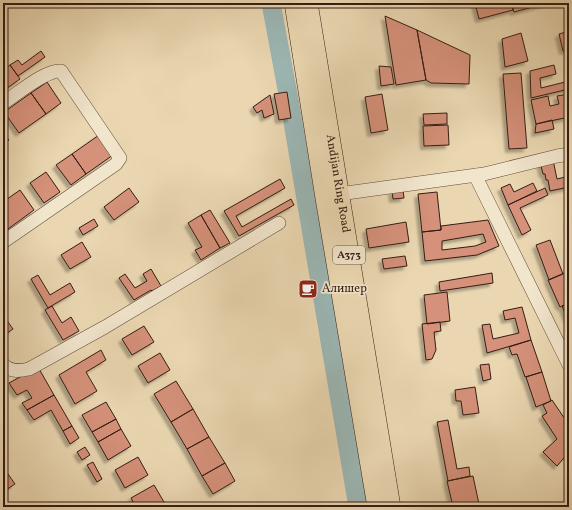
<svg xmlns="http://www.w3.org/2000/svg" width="572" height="510" font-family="Vollkorn,serif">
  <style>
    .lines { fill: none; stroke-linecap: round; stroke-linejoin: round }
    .river { stroke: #9bb7b5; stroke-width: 19 }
    .building { fill: #d5917a; stroke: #351d13; fill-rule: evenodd; filter: url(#shadow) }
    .minor-casing { stroke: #624c3a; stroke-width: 14 }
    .highway-casing { stroke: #351d13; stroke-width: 20 }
    .minor { stroke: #f1e5cc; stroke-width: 13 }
    .highway { stroke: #ead7b1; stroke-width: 19 }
    .labels { text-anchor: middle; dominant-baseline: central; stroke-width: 3.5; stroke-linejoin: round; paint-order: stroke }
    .shield { fill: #f1e5cc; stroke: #6d594a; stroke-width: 1 }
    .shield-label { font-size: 11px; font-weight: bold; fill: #351d13 }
    .street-label { font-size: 12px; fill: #351d13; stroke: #f1e5cc }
    .poi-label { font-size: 12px; fill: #351d13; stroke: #f1e5cc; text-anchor: start }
  </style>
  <defs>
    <filter id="shadow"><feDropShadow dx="-3.5" dy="3.5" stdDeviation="1" flood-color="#0004"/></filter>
  </defs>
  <rect width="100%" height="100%" fill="#ead7b1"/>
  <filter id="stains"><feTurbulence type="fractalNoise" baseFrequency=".005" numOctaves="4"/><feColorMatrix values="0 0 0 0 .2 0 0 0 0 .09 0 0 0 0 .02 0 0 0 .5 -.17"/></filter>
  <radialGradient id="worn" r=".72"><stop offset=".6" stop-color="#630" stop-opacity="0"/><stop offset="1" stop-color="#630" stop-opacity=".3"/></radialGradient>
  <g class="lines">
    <path class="river" d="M 271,3 L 292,116 L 358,507"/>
  </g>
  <path class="building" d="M 475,3 L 511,3 L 513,10 L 479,19 Z
    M 511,3 L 548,3 L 514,12 Z
    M 385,16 L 417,30 L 426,80 L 396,85 Z
    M 417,30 L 470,55 L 469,84 L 431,83 L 426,80 Z
    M 569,31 L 569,50 L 563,51 L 559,34 Z
    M 521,33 L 528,61 L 505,67 L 502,39 Z
    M 41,51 L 45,57 L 18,76 L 10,65 L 18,60 L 22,65 Z
    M 10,65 L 20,79 L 3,91 L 3,70 Z
    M 554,65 L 556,74 L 540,78 L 541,88 L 569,81 L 569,89 L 531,98 L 530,71 Z
    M 379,66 L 391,67 L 394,84 L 381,86 Z
    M 521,73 L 527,148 L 509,149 L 503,74 Z
    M 47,82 L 61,103 L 46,114 L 31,93 Z
    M 287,92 L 291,118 L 279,120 L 274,94 Z
    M 31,93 L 46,114 L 19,133 L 4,112 Z
    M 382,94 L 388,130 L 371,133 L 365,97 Z
    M 569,94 L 569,117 L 536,124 L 531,100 L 548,96 L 550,106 L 559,104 L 557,96 Z
    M 270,95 L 274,114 L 264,118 L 262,110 L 257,113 L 253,107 Z
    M 447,113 L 447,124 L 424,125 L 423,114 Z
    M 552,120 L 554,129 L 535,133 L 536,124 Z
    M 448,125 L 449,145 L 424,146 L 423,126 Z
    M 3,133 L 9,140 L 3,144 Z
    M 99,135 L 113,155 L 86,174 L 72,154 Z
    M 72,154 L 86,174 L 71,185 L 56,165 Z
    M 553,160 L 557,179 L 569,176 L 569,187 L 550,191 L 548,180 L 546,180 L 545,174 L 543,174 L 540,162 Z
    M 46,172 L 60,192 L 44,203 L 30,183 Z
    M 280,179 L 285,188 L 236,216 L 242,227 L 291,199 L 294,205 L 239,236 L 224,211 Z
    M 533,183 L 537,191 L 508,205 L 501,188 L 510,184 L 514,192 Z
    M 129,188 L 139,202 L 114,220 L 104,207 Z
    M 545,188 L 548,195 L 520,208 L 531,230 L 522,235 L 508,205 Z
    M 20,190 L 34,210 L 8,229 L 3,221 L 3,202 Z
    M 403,190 L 404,198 L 393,199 L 392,191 Z
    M 437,192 L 441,230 L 422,232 L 418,194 Z
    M 210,210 L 230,243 L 220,248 L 201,215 Z
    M 201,215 L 220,248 L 201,260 L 195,250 L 202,247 L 188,223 Z
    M 94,219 L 98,226 L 83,235 L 79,228 Z
    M 488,220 L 499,246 L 477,255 L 425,261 L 422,232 L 441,230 L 441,226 ZM 483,234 L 486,242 L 475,246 L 442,250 L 442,241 Z
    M 3,221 L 8,229 L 3,232 Z
    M 406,222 L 409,242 L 369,248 L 366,229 Z
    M 550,240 L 563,274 L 549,280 L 536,245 Z
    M 82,242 L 91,257 L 70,269 L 61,255 Z
    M 405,256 L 407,266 L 384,269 L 382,259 Z
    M 151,269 L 161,286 L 152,291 L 151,290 L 134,300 L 119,278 L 125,274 L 135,288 L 147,281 L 143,274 Z
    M 569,271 L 569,303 L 560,307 L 548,280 Z
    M 492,273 L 493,283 L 440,291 L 439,282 Z
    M 38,275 L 50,295 L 70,283 L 75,292 L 48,308 L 31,279 Z
    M 447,292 L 450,321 L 427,324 L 424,295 Z
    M 569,303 L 569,322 L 562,306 Z
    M 52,306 L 62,323 L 71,317 L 79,331 L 63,340 L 45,310 Z
    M 522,307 L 531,340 L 487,353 L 482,325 L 490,324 L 493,339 L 519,333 L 515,318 L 505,320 L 503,311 Z
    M 3,315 L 13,329 L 3,336 Z
    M 440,322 L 441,331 L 434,332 L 436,350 L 432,359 L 426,360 L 422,324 Z
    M 144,326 L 154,342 L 132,355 L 122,339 Z
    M 531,340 L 542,372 L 525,377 L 517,354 L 512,355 L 509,347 Z
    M 101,350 L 106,360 L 86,372 L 97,391 L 75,404 L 59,375 Z
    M 160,353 L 170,370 L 148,383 L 138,366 Z
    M 489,364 L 491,379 L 483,381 L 480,365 Z
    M 38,367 L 54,395 L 27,410 L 22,403 L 32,398 L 27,390 L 17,395 L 9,383 Z
    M 542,372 L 551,401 L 536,407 L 526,377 Z
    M 176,381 L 193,409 L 171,422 L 154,394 Z
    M 475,387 L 479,413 L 463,415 L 461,401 L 456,401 L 455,390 Z
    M 54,395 L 72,426 L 63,431 L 51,410 L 34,420 L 27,410 Z
    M 552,400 L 569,425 L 569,452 L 557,466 L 543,452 L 557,439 L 542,416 L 547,413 L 543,405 Z
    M 106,402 L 116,419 L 92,432 L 82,415 Z
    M 193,409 L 209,437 L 187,449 L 171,422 Z
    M 116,419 L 121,429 L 98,442 L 92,432 Z
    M 448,420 L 457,469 L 469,467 L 470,476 L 448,481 L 437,422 Z
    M 72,426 L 79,438 L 70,444 L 63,431 Z
    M 121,429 L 131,446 L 108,460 L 98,442 Z
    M 209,437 L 225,463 L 202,476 L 187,449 Z
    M 85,447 L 90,455 L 82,460 L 77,452 Z
    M 138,457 L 148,475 L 125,488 L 115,470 Z
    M 93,462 L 102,479 L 97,482 L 87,465 Z
    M 225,463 L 235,481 L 213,494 L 202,476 Z
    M 3,467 L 15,484 L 3,492 Z
    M 473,476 L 479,504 L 465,507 L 453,507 L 447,481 Z
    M 154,485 L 164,502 L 156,507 L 136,507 L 131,498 Z
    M 482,503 L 483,507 L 465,507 L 479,504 Z"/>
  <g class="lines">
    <defs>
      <path id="minor" d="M 3,103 C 16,95 46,69 61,71 L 120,158 L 116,164 L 3,242
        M 475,175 L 569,365
        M 339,194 L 484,174 L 557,156 L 569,154
        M 3,364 C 9,372 19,371 29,369 L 105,327 L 279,223"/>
      <g id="highway">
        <path d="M 294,3 L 325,198 L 377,507"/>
        <path id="s1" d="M 308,3 L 391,507"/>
      </g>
    </defs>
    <use href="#minor" class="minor-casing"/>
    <use href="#highway" class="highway-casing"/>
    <use href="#minor" class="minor"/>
    <use href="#highway" class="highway"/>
  </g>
  <defs>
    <symbol id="cafe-square" viewBox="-11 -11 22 22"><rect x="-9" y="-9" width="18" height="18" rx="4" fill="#8f2418" stroke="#f1e5cc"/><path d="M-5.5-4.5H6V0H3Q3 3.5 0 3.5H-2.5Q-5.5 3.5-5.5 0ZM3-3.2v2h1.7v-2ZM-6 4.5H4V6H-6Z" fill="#fff"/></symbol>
  </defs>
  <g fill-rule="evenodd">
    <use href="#cafe-square" x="297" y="278" width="22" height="22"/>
  </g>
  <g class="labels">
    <rect class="shield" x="333" y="246" width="32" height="18" rx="3"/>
    <g class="shield-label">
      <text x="349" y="255">A373</text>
    </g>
    <g class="street-label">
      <text stroke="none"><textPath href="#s1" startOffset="183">Andijan Ring Road</textPath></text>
    </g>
    <g class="poi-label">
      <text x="322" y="289">Алишер</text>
    </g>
  </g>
  <rect width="572" height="510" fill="none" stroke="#ead7b1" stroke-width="16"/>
  <rect x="4" y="4" width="564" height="502" fill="none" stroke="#351d13" stroke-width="2"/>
  <rect x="8" y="8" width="556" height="494" fill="none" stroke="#351d13"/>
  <rect width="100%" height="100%" filter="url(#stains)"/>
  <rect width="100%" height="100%" fill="url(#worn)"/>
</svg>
